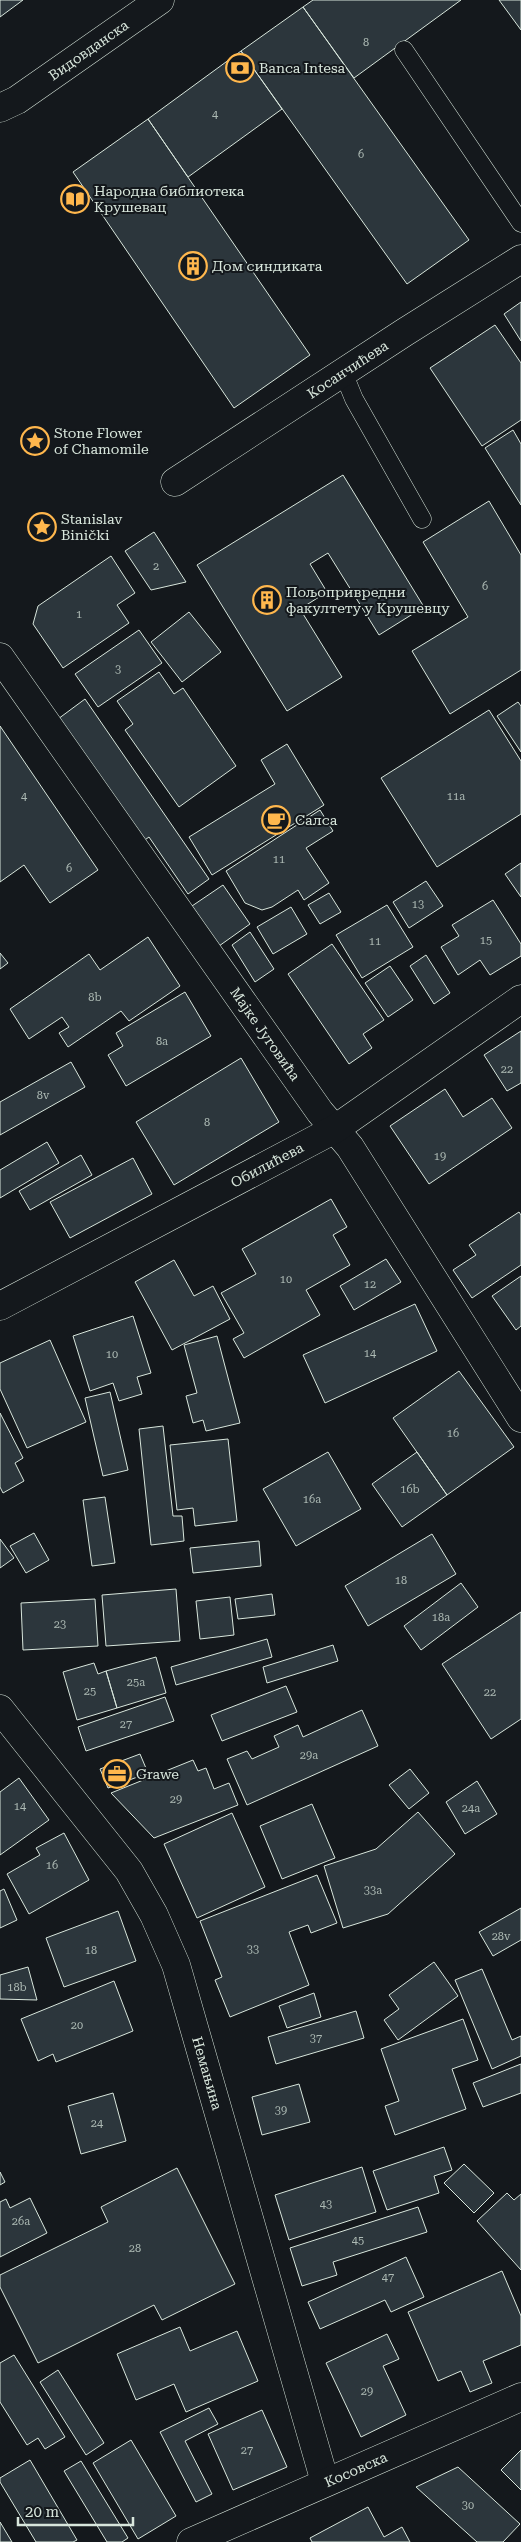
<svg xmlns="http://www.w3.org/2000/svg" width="521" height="2542" font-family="'Roboto Serif',serif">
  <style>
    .building { fill: #2c363c; stroke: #d8e6dc }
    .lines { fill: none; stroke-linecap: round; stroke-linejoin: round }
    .lane-casing { stroke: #d8e6dc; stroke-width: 19 }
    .street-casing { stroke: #d8e6dc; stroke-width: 29 }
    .secondary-casing { stroke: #d8e6dc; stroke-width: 29 }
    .lane { stroke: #14181c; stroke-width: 18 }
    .street { stroke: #14181c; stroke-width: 28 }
    .secondary { stroke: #14181c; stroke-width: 28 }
    .labels { text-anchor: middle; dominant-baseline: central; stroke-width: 4; stroke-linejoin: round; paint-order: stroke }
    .number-label { font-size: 11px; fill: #adbab4 }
    .street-label { font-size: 14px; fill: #d8e6dc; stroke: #14181c }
    .poi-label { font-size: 14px; fill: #d8e6dc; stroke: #14181c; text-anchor: start }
  </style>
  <rect width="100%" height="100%" fill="#14181c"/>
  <path class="building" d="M 0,0 L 23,0 L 0,17 Z
    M 313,0 L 461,0 L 354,78 L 303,7 Z
    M 499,0 L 521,0 L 521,30 Z
    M 303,7 L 469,240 L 407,284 L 241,51 Z
    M 241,51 L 282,109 L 188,177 L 148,119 Z
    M 148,119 L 310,355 L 234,408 L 73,172 Z
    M 521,302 L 521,341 L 504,314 Z
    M 495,325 L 521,363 L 521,420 L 482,446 L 430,368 Z
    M 513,430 L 521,444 L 521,505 L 485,448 Z
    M 343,475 L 424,607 L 379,635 L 328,553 L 310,564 L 327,592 L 300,609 L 342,677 L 287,711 L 197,565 Z
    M 489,501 L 521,555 L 521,670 L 450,714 L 412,651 L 468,617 L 423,542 Z
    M 154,532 L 186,582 L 151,590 L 125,551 Z
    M 111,556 L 135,593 L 117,605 L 129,623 L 63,668 L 33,624 L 38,606 Z
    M 189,612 L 221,652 L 182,682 L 151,642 Z
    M 139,630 L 162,663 L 98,707 L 75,674 Z
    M 159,672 L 174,694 L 183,688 L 236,766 L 179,807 L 125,730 L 133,724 L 117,701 Z
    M 85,699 L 209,879 L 188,894 L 149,837 L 142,842 L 58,719 Z
    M 518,702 L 521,706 L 521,752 L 497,716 Z
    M 489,710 L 521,761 L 521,814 L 437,867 L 381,778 Z
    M 0,726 L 98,870 L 50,903 L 24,865 L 0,882 Z
    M 287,744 L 324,805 L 212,875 L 189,837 L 275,784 L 261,760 Z
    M 320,810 L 333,831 L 306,848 L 329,883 L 304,900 L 298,890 L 272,907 L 262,910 L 245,903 L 226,871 Z
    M 521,863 L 521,897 L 505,874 Z
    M 426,881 L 443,906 L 409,928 L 393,902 Z
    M 223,885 L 250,924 L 219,946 L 192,906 Z
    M 329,893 L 341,912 L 320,924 L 308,905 Z
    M 493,900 L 521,944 L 521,956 L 490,975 L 480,960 L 458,975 L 441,947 L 459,936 L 452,925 Z
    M 387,905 L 413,947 L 362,978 L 336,935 Z
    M 291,907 L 307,934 L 273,954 L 257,927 Z
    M 250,932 L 274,969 L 255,982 L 232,945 Z
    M 148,937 L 180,986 L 129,1021 L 121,1011 L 68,1047 L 59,1033 L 69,1027 L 62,1017 L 29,1039 L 10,1009 L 89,954 L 100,970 Z
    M 332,944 L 384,1020 L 363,1034 L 372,1048 L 349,1064 L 288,974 Z
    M 0,953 L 8,963 L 0,969 Z
    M 426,955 L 450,993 L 434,1004 L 410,966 Z
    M 390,966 L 413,1000 L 388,1017 L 365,983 Z
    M 185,992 L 211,1036 L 126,1086 L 108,1055 L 123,1046 L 116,1033 Z
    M 521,1031 L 521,1083 L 507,1091 L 484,1055 Z
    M 241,1058 L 279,1122 L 174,1185 L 136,1122 Z
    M 71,1062 L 85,1087 L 0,1135 L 0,1102 Z
    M 445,1089 L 463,1117 L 492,1098 L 512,1128 L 429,1184 L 390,1126 Z
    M 47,1142 L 59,1163 L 0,1198 L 0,1170 Z
    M 81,1155 L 92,1175 L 30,1210 L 19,1191 Z
    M 133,1158 L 152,1194 L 70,1238 L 50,1202 Z
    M 331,1199 L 347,1227 L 333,1235 L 350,1265 L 306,1290 L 320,1315 L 244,1358 L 233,1339 L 244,1333 L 221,1293 L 256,1274 L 242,1249 Z
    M 519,1212 L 521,1215 L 521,1265 L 472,1298 L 453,1270 L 476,1255 L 469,1245 Z
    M 386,1259 L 401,1282 L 354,1310 L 340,1286 Z
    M 174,1260 L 194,1296 L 213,1286 L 230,1319 L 172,1350 L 135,1282 Z
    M 521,1276 L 521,1326 L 516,1330 L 492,1296 Z
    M 415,1304 L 437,1351 L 325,1403 L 303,1355 Z
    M 133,1316 L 151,1373 L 137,1377 L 142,1394 L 119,1401 L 113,1383 L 90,1391 L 73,1336 Z
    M 217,1336 L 240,1423 L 206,1431 L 203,1420 L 193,1423 L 186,1396 L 197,1393 L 184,1345 Z
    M 50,1340 L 86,1422 L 27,1448 L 0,1389 L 0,1363 Z
    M 459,1371 L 514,1447 L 447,1495 L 393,1418 Z
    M 110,1392 L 128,1470 L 103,1476 L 85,1398 Z
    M 0,1413 L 23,1458 L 15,1463 L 24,1481 L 3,1493 L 0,1487 Z
    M 163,1426 L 173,1516 L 182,1516 L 184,1541 L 151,1545 L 139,1429 Z
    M 228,1439 L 237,1521 L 195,1526 L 193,1508 L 177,1510 L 170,1445 Z
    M 328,1452 L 361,1509 L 296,1546 L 263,1489 Z
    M 417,1452 L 447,1495 L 402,1527 L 372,1484 Z
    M 105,1497 L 115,1563 L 92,1566 L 83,1500 Z
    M 34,1533 L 49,1560 L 26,1573 L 10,1546 Z
    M 432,1534 L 456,1574 L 368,1626 L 345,1586 Z
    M 0,1539 L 14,1558 L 0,1568 Z
    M 259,1541 L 261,1566 L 193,1573 L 190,1548 Z
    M 461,1583 L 478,1607 L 421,1650 L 404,1626 Z
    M 176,1589 L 180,1641 L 106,1646 L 102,1595 Z
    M 272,1594 L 275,1615 L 238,1619 L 235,1599 Z
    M 230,1597 L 234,1635 L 200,1639 L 196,1601 Z
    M 95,1599 L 98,1646 L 23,1650 L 21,1603 Z
    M 521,1612 L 521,1719 L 491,1739 L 442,1664 Z
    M 267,1639 L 272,1657 L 176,1685 L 171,1667 Z
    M 333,1645 L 338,1661 L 267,1683 L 263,1667 Z
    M 156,1657 L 166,1693 L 117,1708 L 106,1671 Z
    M 94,1663 L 98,1674 L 106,1671 L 117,1708 L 77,1720 L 63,1672 Z
    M 286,1686 L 297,1712 L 222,1741 L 211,1715 Z
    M 165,1697 L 174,1721 L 86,1751 L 78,1727 Z
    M 362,1710 L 378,1746 L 247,1805 L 227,1759 L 247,1751 L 252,1759 L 279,1747 L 274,1736 L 298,1725 L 303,1737 Z
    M 140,1754 L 148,1773 L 108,1788 L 100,1769 Z
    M 193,1760 L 198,1771 L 206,1768 L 214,1789 L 229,1783 L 238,1805 L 154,1838 L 111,1793 Z
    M 410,1769 L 429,1793 L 409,1809 L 389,1785 Z
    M 19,1778 L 49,1820 L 0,1855 L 0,1792 Z
    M 477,1781 L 497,1814 L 465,1834 L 446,1802 Z
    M 312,1804 L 335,1858 L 282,1879 L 260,1826 Z
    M 418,1812 L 455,1854 L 388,1914 L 343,1928 L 324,1866 L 376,1849 Z
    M 232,1813 L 265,1887 L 197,1918 L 164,1844 Z
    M 64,1833 L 89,1880 L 29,1914 L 7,1874 L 40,1855 L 36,1848 Z
    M 317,1875 L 337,1923 L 311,1933 L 308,1925 L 289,1932 L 309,1985 L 230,2017 L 215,1980 L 222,1977 L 200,1921 Z
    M 4,1889 L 17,1920 L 0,1928 L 0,1891 Z
    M 521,1908 L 521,1940 L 493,1956 L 479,1932 Z
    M 118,1911 L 136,1961 L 64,1987 L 46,1938 Z
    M 434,1962 L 458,1996 L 398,2040 L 384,2020 L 399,2009 L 389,1995 Z
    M 28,1967 L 37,2000 L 0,1999 L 0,1975 Z
    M 482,1969 L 512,2040 L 521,2036 L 521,2056 L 492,2069 L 455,1980 Z
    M 114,1981 L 133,2031 L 56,2062 L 53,2054 L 38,2061 L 21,2019 Z
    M 314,1993 L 321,2017 L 287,2028 L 279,2006 Z
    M 356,2011 L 364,2038 L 276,2064 L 268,2037 Z
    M 463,2019 L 478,2060 L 452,2069 L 466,2109 L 395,2135 L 385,2106 L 399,2101 L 381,2049 Z
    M 521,2064 L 521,2093 L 483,2107 L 473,2083 Z
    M 299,2084 L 310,2122 L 262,2135 L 252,2097 Z
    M 113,2093 L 126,2141 L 81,2154 L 68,2106 Z
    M 444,2147 L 452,2170 L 434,2176 L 439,2193 L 387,2210 L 373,2171 Z
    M 464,2164 L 494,2193 L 474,2213 L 444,2183 Z
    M 362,2167 L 376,2212 L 289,2240 L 275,2195 Z
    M 177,2168 L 235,2284 L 162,2320 L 154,2305 L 38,2363 L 0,2287 L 0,2275 L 108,2222 L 101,2207 Z
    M 0,2172 L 5,2182 L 0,2185 Z
    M 507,2193 L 514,2200 L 521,2194 L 521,2270 L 477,2221 Z
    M 30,2198 L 47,2233 L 0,2257 L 0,2202 L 6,2199 L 10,2208 Z
    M 418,2207 L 427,2232 L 333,2262 L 337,2275 L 302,2286 L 290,2248 Z
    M 406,2257 L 424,2297 L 391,2312 L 385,2300 L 320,2329 L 308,2302 Z
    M 502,2271 L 521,2316 L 521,2345 L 483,2361 L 492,2383 L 470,2392 L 461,2371 L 438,2381 L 408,2312 Z
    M 180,2327 L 190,2351 L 237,2331 L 258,2381 L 186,2412 L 174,2384 L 136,2400 L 117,2354 Z
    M 387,2334 L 399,2359 L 383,2366 L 406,2415 L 361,2437 L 326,2363 Z
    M 14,2355 L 65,2437 L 45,2449 L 38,2438 L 27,2445 L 0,2402 L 0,2363 Z
    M 58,2370 L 104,2443 L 86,2455 L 40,2382 Z
    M 209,2408 L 218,2424 L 185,2441 L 212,2494 L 196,2502 L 160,2432 Z
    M 262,2410 L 287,2467 L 233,2490 L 208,2434 Z
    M 131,2440 L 176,2516 L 138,2539 L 93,2463 Z
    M 521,2450 L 521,2490 L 501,2470 Z
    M 30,2460 L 77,2540 L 73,2542 L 36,2542 L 0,2482 L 0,2478 Z
    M 81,2461 L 128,2538 L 122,2542 L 107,2542 L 64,2471 Z
    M 458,2467 L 520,2524 L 503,2542 L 477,2542 L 416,2487 Z
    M 368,2507 L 384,2537 L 402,2527 L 410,2542 L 312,2542 L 310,2538 Z
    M 0,2522 L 12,2542 L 0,2542 Z"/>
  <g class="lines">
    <defs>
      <path id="lane" d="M 404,50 L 521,223
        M 343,372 L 354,399 L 422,519"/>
      <g id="street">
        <path id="s1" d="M 175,482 L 405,332 L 521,259"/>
        <path id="s2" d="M 0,657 L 320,1112 L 350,1147 L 521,1418"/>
        <path id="s3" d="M 0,1306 L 335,1129 L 521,999"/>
        <path id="s4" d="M 0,1709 L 129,1871 L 154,1915 L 176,1965 L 325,2482"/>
      </g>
      <g id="secondary">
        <path id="s5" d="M 0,108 L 17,100 L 160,0"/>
        <path id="s6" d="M 191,2542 L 521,2397"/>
      </g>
    </defs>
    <use href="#lane" class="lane-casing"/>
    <use href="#street" class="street-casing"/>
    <use href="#secondary" class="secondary-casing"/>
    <use href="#lane" class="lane"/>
    <use href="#street" class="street"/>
    <use href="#secondary" class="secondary"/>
  </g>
  <defs>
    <symbol id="bank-ring" viewBox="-11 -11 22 22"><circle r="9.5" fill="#14181c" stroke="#ffb74d" stroke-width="1.5"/><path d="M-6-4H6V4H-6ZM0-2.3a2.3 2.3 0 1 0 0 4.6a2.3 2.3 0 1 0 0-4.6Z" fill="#ffb74d"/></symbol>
    <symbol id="library-ring" viewBox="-11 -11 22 22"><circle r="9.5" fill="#14181c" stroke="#ffb74d" stroke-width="1.5"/><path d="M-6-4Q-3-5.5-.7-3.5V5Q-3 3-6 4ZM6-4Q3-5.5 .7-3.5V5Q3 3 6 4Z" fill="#ffb74d"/></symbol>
    <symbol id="building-ring" viewBox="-11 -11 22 22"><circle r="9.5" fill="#14181c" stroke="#ffb74d" stroke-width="1.5"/><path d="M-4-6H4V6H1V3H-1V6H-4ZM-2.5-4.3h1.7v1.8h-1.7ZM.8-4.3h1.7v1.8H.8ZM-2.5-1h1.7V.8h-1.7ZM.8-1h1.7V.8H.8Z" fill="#ffb74d"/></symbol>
    <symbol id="sight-ring" viewBox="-11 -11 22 22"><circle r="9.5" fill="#14181c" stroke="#ffb74d" stroke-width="1.5"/><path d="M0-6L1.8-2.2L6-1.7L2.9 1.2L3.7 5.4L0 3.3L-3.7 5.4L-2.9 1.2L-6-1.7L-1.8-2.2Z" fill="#ffb74d"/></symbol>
    <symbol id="cafe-ring" viewBox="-11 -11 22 22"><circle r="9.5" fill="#14181c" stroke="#ffb74d" stroke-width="1.5"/><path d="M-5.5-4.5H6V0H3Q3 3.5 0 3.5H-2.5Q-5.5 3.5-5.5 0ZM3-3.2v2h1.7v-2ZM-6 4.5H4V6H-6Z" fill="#ffb74d"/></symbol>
    <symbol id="office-ring" viewBox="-11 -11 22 22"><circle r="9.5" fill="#14181c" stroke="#ffb74d" stroke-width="1.5"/><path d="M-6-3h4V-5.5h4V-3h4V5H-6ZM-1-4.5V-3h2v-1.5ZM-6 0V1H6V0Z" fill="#ffb74d"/></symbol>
  </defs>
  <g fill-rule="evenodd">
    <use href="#bank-ring" x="224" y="52" width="32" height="32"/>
    <use href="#library-ring" x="59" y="183" width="32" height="32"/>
    <use href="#building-ring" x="177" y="250" width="32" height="32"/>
    <use href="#sight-ring" x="19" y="425" width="32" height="32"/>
    <use href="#sight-ring" x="26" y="511" width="32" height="32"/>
    <use href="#building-ring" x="251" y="584" width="32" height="32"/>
    <use href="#cafe-ring" x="260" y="804" width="32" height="32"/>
    <use href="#office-ring" x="101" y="1758" width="32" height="32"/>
  </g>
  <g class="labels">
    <g class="number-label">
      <text x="366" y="42">8</text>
      <text x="215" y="114">4</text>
      <text x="361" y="154">6</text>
      <text x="156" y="566">2</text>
      <text x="485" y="586">6</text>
      <text x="79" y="614">1</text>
      <text x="118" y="669">3</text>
      <text x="24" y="796">4</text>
      <text x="456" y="796">11a</text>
      <text x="279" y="859">11</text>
      <text x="69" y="868">6</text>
      <text x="418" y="904">13</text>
      <text x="486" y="940">15</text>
      <text x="375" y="941">11</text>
      <text x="95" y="997">8b</text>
      <text x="162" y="1041">8a</text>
      <text x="507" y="1069">22</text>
      <text x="43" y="1095">8v</text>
      <text x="207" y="1122">8</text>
      <text x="440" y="1156">19</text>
      <text x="286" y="1279">10</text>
      <text x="370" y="1284">12</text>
      <text x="370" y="1353">14</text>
      <text x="112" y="1354">10</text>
      <text x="453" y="1433">16</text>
      <text x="410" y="1489">16b</text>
      <text x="312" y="1499">16a</text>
      <text x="401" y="1580">18</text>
      <text x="441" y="1617">18a</text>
      <text x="60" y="1624">23</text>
      <text x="136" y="1682">25a</text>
      <text x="90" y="1691">25</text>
      <text x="490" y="1692">22</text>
      <text x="126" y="1724">27</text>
      <text x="309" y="1755">29a</text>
      <text x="176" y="1799">29</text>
      <text x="20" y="1806">14</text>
      <text x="471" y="1808">24a</text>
      <text x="52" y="1865">16</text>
      <text x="373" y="1890">33a</text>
      <text x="501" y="1936">28v</text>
      <text x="253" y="1949">33</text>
      <text x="91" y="1950">18</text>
      <text x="17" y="1987">18b</text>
      <text x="77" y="2025">20</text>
      <text x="316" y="2038">37</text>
      <text x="281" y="2110">39</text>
      <text x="97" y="2123">24</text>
      <text x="326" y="2204">43</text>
      <text x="21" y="2221">26a</text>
      <text x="358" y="2240">45</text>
      <text x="135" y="2248">28</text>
      <text x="388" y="2277">47</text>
      <text x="367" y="2391">29</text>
      <text x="247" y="2450">27</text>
      <text x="468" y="2505">30</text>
    </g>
    <g class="street-label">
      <text stroke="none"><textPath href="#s5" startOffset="106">Видовданска</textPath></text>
      <text stroke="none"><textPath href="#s1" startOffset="206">Косанчићева</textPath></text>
      <text stroke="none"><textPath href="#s2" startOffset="461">Мајке Југовића</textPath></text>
      <text stroke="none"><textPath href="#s3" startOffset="302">Обилићева</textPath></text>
      <text stroke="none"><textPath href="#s4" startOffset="425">Немањина</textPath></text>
      <text stroke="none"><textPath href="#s6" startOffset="180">Косовска</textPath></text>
    </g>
    <g class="poi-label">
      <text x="259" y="68">Banca Intesa</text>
      <text x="94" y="191">Народна библиотека<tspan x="94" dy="16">Крушевац</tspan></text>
      <text x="212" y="266">Дом синдиката</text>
      <text x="54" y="433">Stone Flower<tspan x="54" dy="16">of Chamomile</tspan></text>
      <text x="61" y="519">Stanislav<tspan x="61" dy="16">Binički</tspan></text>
      <text x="286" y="592">Пољопривредни<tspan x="286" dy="16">факултету у Крушевцу</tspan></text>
      <text x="295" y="820">Салса</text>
      <text x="136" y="1774">Grawe</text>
    </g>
  </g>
  <path d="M18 2517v8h115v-8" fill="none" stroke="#d8e6dc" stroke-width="2.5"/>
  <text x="25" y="2517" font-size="15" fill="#d8e6dc" stroke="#14181c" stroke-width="4" paint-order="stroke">20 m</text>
</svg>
